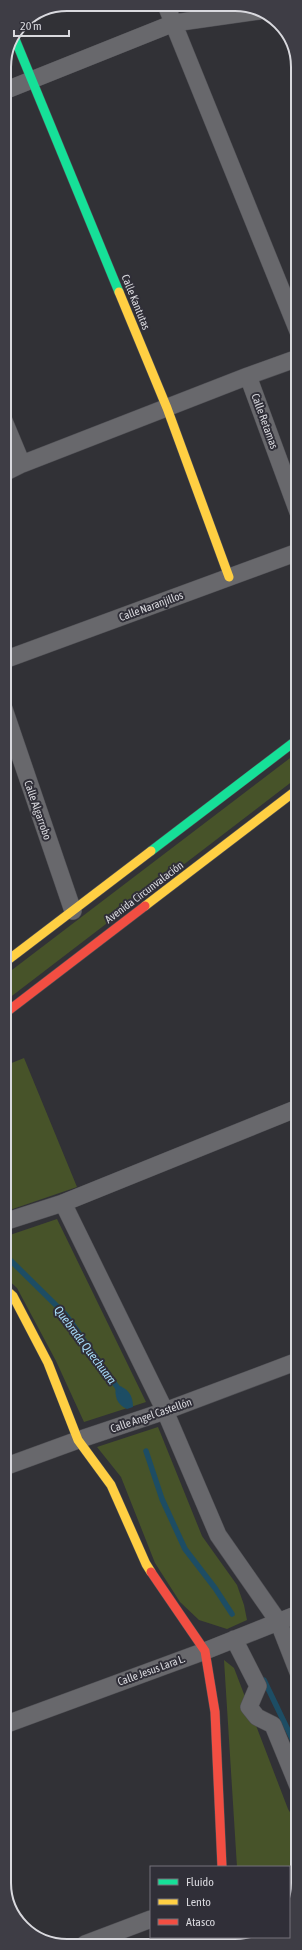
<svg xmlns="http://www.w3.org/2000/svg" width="302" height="1950" font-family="'Asap Condensed',sans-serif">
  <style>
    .green { fill: #475329 }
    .water { fill: #1d4d64 }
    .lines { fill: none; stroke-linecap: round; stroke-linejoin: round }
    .stream { stroke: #1d4d64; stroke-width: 5.5 }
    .street-casing { stroke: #4f4f54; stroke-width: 18 }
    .fast-casing { stroke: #4f4f54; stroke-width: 10 }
    .slow-casing { stroke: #4f4f54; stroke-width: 10 }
    .jam-casing { stroke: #4f4f54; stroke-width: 10 }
    .path { stroke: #6c6c6f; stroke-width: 2.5; stroke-dasharray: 1 3; stroke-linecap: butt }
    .street { stroke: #68686c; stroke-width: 17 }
    .fast { stroke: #16e098; stroke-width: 9 }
    .slow { stroke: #ffcf43; stroke-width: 9 }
    .jam { stroke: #f24e42; stroke-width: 9 }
    .labels { text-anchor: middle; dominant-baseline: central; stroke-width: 4; stroke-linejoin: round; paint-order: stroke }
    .street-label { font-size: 11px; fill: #d9d9de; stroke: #302f38 }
    .water-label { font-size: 12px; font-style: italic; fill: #a6dcfa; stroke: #302f38 }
    .rim { fill: none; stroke: #d9d9de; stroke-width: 2 }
  </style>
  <rect width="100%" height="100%" fill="#313136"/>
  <path class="green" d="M 298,752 L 298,777 L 4,1002 L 4,976 Z
    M 24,1058 L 77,1187 L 4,1212 L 4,1066 Z
    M 57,1219 L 146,1402 L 84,1422 L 56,1361 L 17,1288 L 4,1276 L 4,1237 Z
    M 158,1427 L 202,1536 L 237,1585 L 244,1605 L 247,1620 L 227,1629 L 199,1620 L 180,1602 L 155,1563 L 121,1477 L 97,1447 Z
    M 224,1660 L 234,1668 L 288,1809 L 298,1826 L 298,1883 L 289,1905 L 289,1867 L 237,1867 Z"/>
  <path class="water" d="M 116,1385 C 128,1388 133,1395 133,1407 L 127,1409 C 117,1405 114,1396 116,1385 Z"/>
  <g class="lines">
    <path class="stream" d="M 4,1254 L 66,1315 L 120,1391
      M 146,1451 L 162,1499 L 185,1549 L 215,1588 L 232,1614
      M 264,1680 L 298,1751"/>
    <defs>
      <path id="street" d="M 166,5 L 298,331
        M 4,91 L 174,23 L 259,11
        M 248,376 L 298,512
        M 4,421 L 22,464
        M 4,473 L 22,464 L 248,376 L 298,358
        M 4,660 L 298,552
        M 4,709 L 73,911
        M 63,1203 L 165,1411 L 218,1535 L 278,1621 L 298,1672
        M 4,1222 L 63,1203 L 298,1108
        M 4,1467 L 78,1440 L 165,1411 L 298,1361
        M 234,1639 L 258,1686 L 249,1707 L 257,1717 L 273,1725 L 298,1786
        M 4,1725 L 205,1651 L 298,1614
        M 237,1937 L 239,1946
        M 85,1944 L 151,1919"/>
      <path id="fast" d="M 15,39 L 119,292
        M 151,851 L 298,739"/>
      <path id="slow" d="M 119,292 L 167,408 L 229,577
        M 145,906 L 298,789
        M 4,963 L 151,851
        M 4,1288 L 13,1296 L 48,1363 L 78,1440 L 111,1485 L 146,1564 L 151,1572"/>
      <path id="jam" d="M 4,1014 L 145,906
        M 151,1572 L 205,1651 L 215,1712 L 222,1867"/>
    </defs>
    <use href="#street" class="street-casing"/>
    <use href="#fast" class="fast-casing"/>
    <use href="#slow" class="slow-casing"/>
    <use href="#jam" class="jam-casing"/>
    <path class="path" d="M 289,1901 L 290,1901"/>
    <use href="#street" class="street"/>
    <use href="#fast" class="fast"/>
    <use href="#slow" class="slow"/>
    <use href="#jam" class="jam"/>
  </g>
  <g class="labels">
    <g class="street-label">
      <text transform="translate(136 302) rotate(68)">Calle Kantutas</text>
      <text transform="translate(265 421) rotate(70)">Calle Retamas</text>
      <text transform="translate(151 606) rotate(-20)">Calle Naranjillos</text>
      <text transform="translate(38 810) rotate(71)">Calle Algarrobo</text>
      <text transform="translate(144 892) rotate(-37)">Avenida Circunvalación</text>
      <text transform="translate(151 1415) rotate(-19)">Calle Angel Castellón</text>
      <text transform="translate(151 1670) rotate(-20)">Calle Jesus Lara L.</text>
    </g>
    <g class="water-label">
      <text transform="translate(85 1345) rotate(53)">Quebrada Quechuara</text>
    </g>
  </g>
  <path d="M0 0H302V1950H0ZM67 11H235A56 56 0 0 1 291 67V1883A56 56 0 0 1 235 1939H67A56 56 0 0 1 11 1883V67A56 56 0 0 1 67 11Z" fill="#3e3d45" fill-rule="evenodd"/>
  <path class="rim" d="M67 11H235A56 56 0 0 1 291 67V1883A56 56 0 0 1 235 1939H67A56 56 0 0 1 11 1883V67A56 56 0 0 1 67 11Z"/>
  <rect x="150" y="1866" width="140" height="72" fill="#302f38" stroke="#74737a"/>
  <rect x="158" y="1879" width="20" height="6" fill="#16e098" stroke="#74737a"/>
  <text x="186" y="1886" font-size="12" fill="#d9d9de">Fluido</text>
  <rect x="158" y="1899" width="20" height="6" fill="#ffcf43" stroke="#74737a"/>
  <text x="186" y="1906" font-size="12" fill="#d9d9de">Lento</text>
  <rect x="158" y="1919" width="20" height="6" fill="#f24e42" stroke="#74737a"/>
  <text x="186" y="1926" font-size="12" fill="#d9d9de">Atasco</text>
  <path d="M14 30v6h55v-6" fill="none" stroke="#d9d9de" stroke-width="2"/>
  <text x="20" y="30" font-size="12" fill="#d9d9de" stroke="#302f38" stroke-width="3" paint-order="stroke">20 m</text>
</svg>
